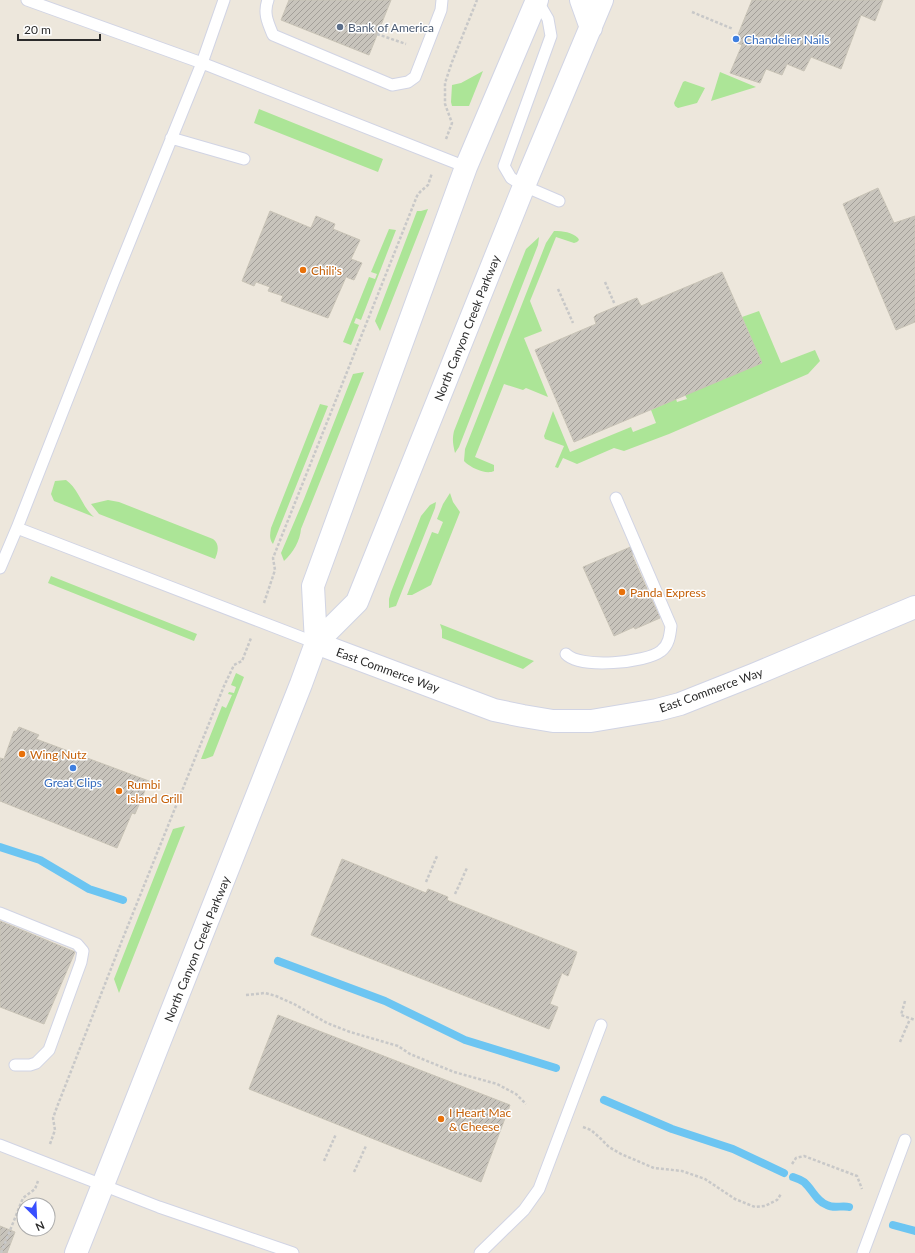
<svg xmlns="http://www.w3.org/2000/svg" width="915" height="1253" font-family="Lato,sans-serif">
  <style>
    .grass { fill: #ace597 }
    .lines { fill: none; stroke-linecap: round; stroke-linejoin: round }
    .stream { stroke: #6cc5f2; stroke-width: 8 }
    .building { fill: url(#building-hatch); stroke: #c8c3b6 }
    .service-casing { stroke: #d1d4e4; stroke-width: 13 }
    .tertiary-casing { stroke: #d1d4e4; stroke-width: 24 }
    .secondary-casing { stroke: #d1d4e4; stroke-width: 24 }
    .path { stroke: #c8c8c8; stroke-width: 2.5; stroke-dasharray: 3 2; stroke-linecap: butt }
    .service { stroke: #fff; stroke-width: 11 }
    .tertiary { stroke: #fff; stroke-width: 22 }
    .secondary { stroke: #fff; stroke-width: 22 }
    .service-dot { fill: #5c6f8a; stroke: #fff; stroke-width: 1.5 }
    .shop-dot { fill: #3f7fe0; stroke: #fff; stroke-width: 1.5 }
    .food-dot { fill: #e8710a; stroke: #fff; stroke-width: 1.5 }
    .labels { text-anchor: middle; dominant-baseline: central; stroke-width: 3; stroke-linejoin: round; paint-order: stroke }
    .service-label { font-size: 12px; fill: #4e5e75; stroke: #fff; text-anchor: start }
    .shop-label { font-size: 12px; fill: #366cbe; stroke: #fff; text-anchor: start }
    .food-label { font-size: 12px; fill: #c56008; stroke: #fff; text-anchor: start }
    .street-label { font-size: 12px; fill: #2b2b2b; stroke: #fff }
  </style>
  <defs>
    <pattern id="building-hatch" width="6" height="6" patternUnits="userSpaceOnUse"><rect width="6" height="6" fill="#c8c4bc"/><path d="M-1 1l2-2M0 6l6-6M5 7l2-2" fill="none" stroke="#a39f99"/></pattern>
  </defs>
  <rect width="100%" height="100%" fill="#ede7dc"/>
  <path class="grass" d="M 483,71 L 469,106 L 452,106 L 451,102 L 452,85 L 461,83 Z
    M 720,72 L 756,87 L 711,101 Z
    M 685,81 L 705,88 L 697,103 L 678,108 L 675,106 L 674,103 L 683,82 Z
    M 259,109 L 383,159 L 378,172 L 254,123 Z
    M 428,209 L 380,331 L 375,321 L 417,211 L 421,211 Z
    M 389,229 L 396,230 L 361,320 L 356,318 L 354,323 L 359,325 L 351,345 L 343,342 L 369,277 L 375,279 L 377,274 L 371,272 Z
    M 554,231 C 563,231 572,232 578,238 L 579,240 L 577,242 L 574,243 L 556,237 L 530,301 L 542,331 L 524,338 L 548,397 L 526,388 L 523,390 L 504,384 L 475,457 L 494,465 L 494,471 C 486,475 472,468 466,463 L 464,461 L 465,449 L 546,243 Z
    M 539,237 L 538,245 L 459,447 L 455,453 C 453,444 452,440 454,431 L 526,249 Z
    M 759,311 L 781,363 L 815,350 L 820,361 L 808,374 L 669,434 L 624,451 L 614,448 L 577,464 L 563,458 L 558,468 L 555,467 L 564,446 L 545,439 L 544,436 L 553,411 L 570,452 L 631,427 L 633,432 L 656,423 L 651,410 L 676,399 L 677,402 L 687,399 L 685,395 L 762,363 L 742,317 Z
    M 364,372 L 301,529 C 300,541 293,553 284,561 L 281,553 L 304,499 L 353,374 Z
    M 320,404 L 328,406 L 273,544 C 269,539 270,534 271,528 Z
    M 66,480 C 79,489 82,507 94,517 L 54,501 L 51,494 L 55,481 Z
    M 450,493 L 453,502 L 460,512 L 431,585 L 412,595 L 407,595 L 432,532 L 438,534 L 443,522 L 437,519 L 443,504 Z
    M 108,500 L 119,502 L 213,539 C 220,544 218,552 215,559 L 99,514 L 91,504 Z
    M 436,502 L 435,508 L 396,606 L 389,608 L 389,599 L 391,592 L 421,516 L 430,505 Z
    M 51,576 L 197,634 L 194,641 L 48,583 Z
    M 440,624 L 534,661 L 523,669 L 442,638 L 442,630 Z
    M 236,673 L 244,677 L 213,756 L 205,759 L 201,759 L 222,706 L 226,708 L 232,695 L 228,694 L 229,692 L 234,693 L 236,687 L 231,685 Z
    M 185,826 L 119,993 L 114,979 L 173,829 Z"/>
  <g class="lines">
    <path class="stream" d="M 0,847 L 40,860 L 89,889 L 123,900
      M 278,961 L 385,1001 L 465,1040 L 556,1068
      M 604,1100 L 672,1129 L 733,1149 L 784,1173
      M 793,1177 C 796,1178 801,1180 804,1182 C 813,1190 816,1201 827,1205 C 834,1209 842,1205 849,1207
      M 893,1225 L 915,1231"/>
  </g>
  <path class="building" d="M 289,0 L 391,0 L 369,55 L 281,20 Z
    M 752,0 L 883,0 L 875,21 L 861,15 L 841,69 L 811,57 L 804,71 L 787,64 L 782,75 L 766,69 L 760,83 L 730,73 L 742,45 L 735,42 Z
    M 878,188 L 894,223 L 915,216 L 915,322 L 896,330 L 843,204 Z
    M 270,211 L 311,228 L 316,216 L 335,224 L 333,229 L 360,240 L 351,259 L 362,263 L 354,280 L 346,277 L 328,318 L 281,301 L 283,296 L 268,291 L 270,287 L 256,282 L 254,286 L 242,281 Z
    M 722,272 L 762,363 L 574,442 L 535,350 L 596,324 L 594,317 L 596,315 L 634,299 L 637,298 L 641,306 Z
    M 633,546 L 636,553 L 632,555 L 660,618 L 635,629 L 634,627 L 614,636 L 583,567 Z
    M 19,727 L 39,735 L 36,739 L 149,781 L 135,814 L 132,813 L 117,848 L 0,801 L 0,758 L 4,759 L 14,731 L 16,732 Z
    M 342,859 L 426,893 L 428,889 L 448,897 L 447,900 L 577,952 L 568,976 L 562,973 L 550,1004 L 558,1007 L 549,1029 L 311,935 Z
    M 0,921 L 75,952 L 44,1024 L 0,1007 Z
    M 278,1015 L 510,1105 L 481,1182 L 249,1089 Z
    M 0,1226 L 15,1232 L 7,1253 L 0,1253 Z"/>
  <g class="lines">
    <defs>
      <path id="service" d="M 27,0 L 202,63 L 466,167
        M 268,0 C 263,13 268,23 273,35 L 392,85 L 408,82 L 415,77 L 441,10 L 442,0
        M 537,0 L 548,19 L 551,36 L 504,166 L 511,178 L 524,186 L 559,201
        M 171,138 L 244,159
        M 17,528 L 316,643
        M 0,568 L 17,528 L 113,283 L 202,63 L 224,0
        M 566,654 C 580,669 646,663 661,651 C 669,645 670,635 671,626 L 616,498
        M 0,913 L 77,944 L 83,951 L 81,962 L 49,1050 L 36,1063 L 30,1065 L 15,1065
        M 0,1145 L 159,1207 L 293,1253
        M 480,1253 L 524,1210 L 539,1189 L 601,1025
        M 863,1253 L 905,1140"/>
      <path id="tertiary" d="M 316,643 L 494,710 L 523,716 L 553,721 L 591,721 L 657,710 L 680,704 L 753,675 L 915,607"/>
      <path id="secondary" d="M 581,0 L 591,28
        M 316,643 L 357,602 L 524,186 L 602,0
        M 76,1253 L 301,684 L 316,643 L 313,586 L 466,167 L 537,0"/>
    </defs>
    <use href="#service" class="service-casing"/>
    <use href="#tertiary" class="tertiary-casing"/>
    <use href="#secondary" class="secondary-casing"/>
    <path class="path" d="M 692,12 L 733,29
      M 377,34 L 406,44
      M 446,139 L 452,123 L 445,104 L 445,83 L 452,62 L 477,0
      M 605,282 L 615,305
      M 558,289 L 573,323
      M 264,603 L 275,570 L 273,558 L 417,196 L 420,192 L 428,185 L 432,173
      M 426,882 L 437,856
      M 455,894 L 467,868
      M 246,995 L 265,993 L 276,996 L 294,1004 L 327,1023 L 350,1032 L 398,1046 L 410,1054 L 454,1072 L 497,1084 L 516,1094 L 526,1104
      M 905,1001 L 901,1015 L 915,1020
      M 900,1042 L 910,1019
      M 583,1127 L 591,1130 L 600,1138 L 609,1147 L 621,1154 L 654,1168 L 682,1171 L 705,1179 L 735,1199 L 755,1207 L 765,1206 L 777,1200 L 781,1194
      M 50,1144 L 55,1130 L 53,1118 L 57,1107 L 121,943 L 224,686 L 234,665 L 242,661 L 251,638
      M 324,1161 L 336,1134
      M 792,1164 L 796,1158 L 804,1156 L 857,1176 L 862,1189
      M 354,1172 L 366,1146
      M 1,1253 L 23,1198 L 35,1189 L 38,1181"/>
    <use href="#service" class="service"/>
    <use href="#tertiary" class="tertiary"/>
    <use href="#secondary" class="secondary"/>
  </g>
  <circle class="service-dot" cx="340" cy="27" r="4"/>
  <g class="shop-dot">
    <circle cx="736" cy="39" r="4"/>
    <circle cx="73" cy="768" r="4"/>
  </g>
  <g class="food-dot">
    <circle cx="303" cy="270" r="4"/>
    <circle cx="622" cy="592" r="4"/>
    <circle cx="22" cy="754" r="4"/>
    <circle cx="119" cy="791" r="4"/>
    <circle cx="441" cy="1119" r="4"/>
  </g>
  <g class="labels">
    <g class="service-label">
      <text x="348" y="27">Bank of America</text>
    </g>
    <g class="shop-label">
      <text x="744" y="39">Chandelier Nails</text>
      <text x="73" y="782" text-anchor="middle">Great Clips</text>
    </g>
    <g class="food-label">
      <text x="311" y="270">Chili's</text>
      <text x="630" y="592">Panda Express</text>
      <text x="30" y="754">Wing Nutz</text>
      <text x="127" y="784">Rumbi<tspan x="127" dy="14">Island Grill</tspan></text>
      <text x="449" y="1112">I Heart Mac<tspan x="449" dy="14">&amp; Cheese</tspan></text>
    </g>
    <g class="street-label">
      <text transform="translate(467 328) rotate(-68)">North Canyon Creek Parkway</text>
      <text transform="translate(388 670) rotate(20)">East Commerce Way</text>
      <text transform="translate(711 690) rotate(-20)">East Commerce Way</text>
      <text transform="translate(197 949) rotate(-68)">North Canyon Creek Parkway</text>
    </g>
  </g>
  <g transform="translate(36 1217) rotate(156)"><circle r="19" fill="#ffffff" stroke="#aaaaaa"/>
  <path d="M0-3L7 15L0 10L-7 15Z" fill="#384fff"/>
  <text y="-6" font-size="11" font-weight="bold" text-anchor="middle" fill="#2b2b2b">N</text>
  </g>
  <path d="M18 34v6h82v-6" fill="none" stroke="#2b2b2b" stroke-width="2"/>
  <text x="24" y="34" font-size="12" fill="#2b2b2b" stroke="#ffffff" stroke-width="3" paint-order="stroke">20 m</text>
</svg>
